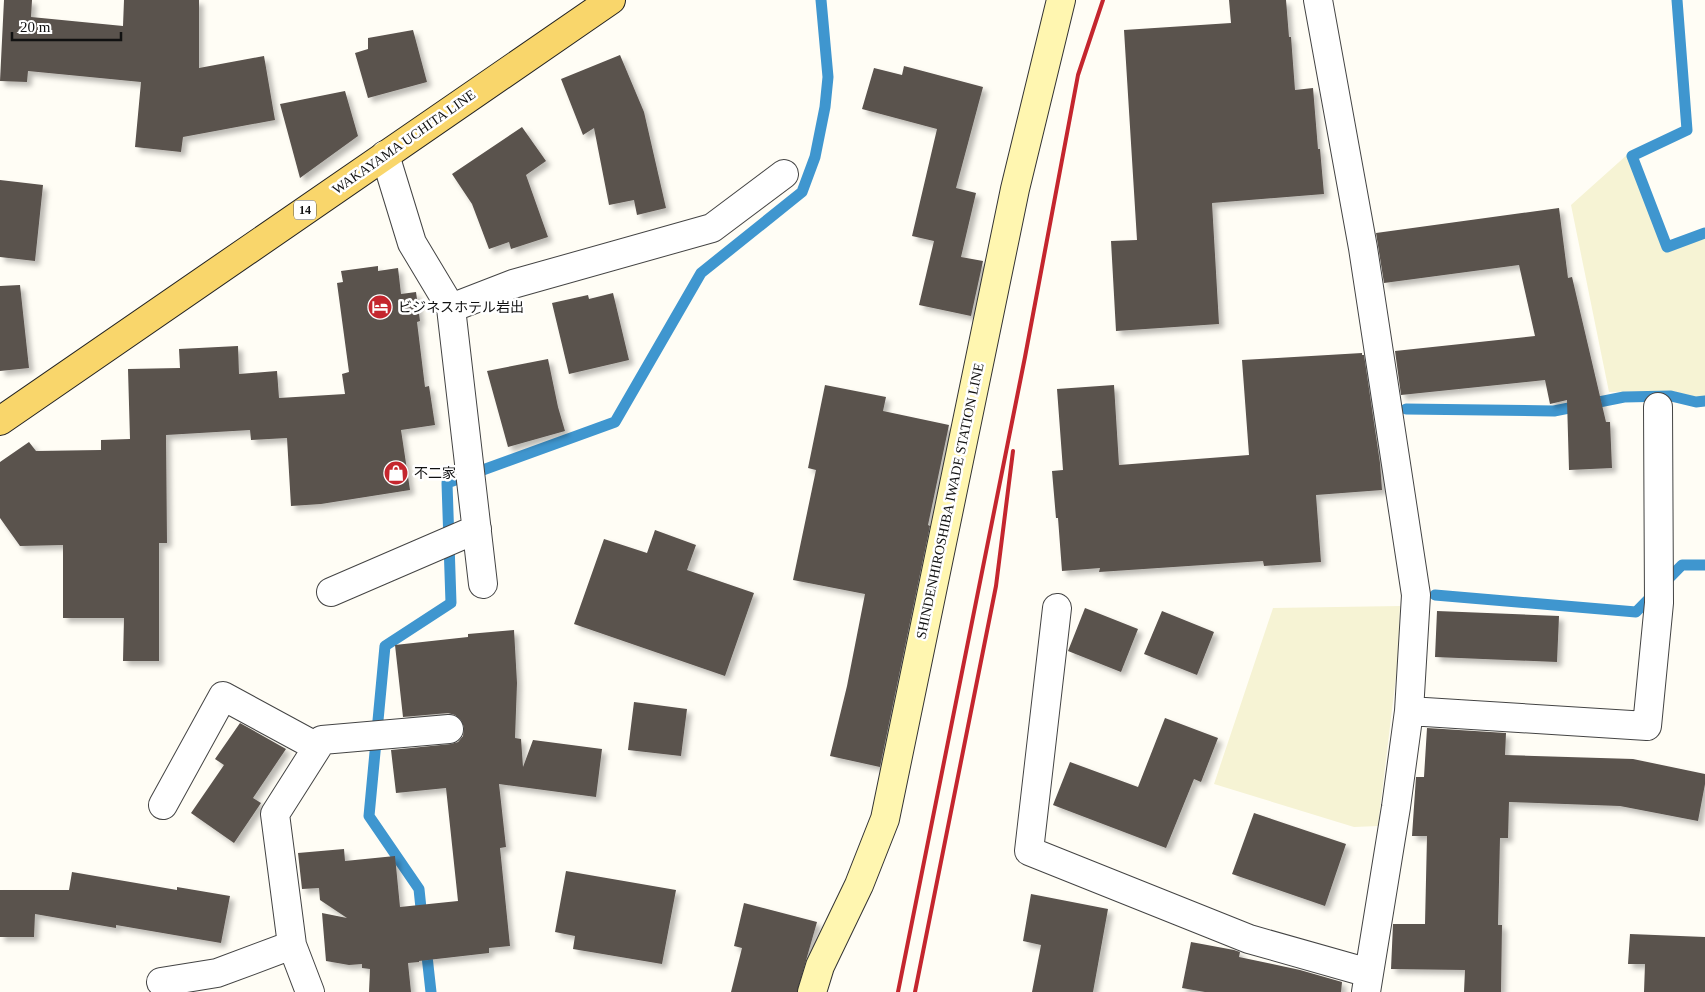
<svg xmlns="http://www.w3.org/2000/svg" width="1705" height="992" font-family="'Times New Roman','Noto Sans JP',serif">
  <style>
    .farmland { fill: #f6f3d4 }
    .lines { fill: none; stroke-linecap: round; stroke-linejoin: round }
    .stream { stroke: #3f96cf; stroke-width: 11 }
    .building { fill: #5a524d; filter: url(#shadow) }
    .street-casing { stroke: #444; stroke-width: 30 }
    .secondary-casing { stroke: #333; stroke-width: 30 }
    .primary-casing { stroke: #222; stroke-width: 30 }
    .street { stroke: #fff; stroke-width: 28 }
    .secondary { stroke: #fff6b0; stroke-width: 28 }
    .primary { stroke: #f9d66b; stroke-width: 28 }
    .rail { stroke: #c4262e; stroke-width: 4 }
    .labels { text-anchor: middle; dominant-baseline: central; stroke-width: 5; stroke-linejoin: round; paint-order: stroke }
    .shield { fill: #fff; stroke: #585858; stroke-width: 1 }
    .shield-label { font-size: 12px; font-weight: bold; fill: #111 }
    .street-label { font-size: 14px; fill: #111; stroke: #fff }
    .poi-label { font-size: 14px; fill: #111; stroke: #fff; text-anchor: start }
  </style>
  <defs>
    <filter id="shadow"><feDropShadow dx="4.5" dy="4.5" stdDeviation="2.5" flood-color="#0004"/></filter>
  </defs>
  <rect width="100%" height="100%" fill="#fffdf5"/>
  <path class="farmland" d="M 1628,154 L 1664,250 L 1705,236 L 1705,396 L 1696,397 L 1673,391 L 1609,392 L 1571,205 Z
    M 1400,606 L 1398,660 L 1378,826 L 1354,827 L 1214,784 L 1273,608 Z"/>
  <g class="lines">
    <path class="stream" d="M 1677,0 L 1687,130 L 1632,156 L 1667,247 L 1705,233
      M 1406,409 L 1554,411 L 1624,397 L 1671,396 L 1696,402 L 1705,401
      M 1435,595 L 1636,612 L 1682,565 L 1705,565
      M 422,918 L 419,889 L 369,816 L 385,646 L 451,603 L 447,483 L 615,422 L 701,273 L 802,192 L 815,157 L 825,107 L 828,77 L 821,0
      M 426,947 L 431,992"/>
  </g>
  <path class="building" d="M 4,0 L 32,0 L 31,17 L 123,26 L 124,0 L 199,0 L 199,68 L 264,56 L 275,120 L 183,137 L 181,152 L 135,147 L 141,82 L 28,71 L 27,82 L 0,81 Z
    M 1229,0 L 1286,0 L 1289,37 L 1291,37 L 1295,90 L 1313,88 L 1318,149 L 1320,149 L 1324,194 L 1212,203 L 1219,324 L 1116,331 L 1111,241 L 1137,240 L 1124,30 L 1231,23 Z
    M 413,30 L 427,82 L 368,98 L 355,53 L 368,49 L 368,38 Z
    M 620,55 L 644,112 L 666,208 L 637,215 L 634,200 L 609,205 L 594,128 L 583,135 L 561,79 Z
    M 904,66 L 983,87 L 956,188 L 976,193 L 961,257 L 983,261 L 971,316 L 919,305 L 934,241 L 912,236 L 937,129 L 862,109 L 874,68 L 902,75 Z
    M 345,91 L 358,136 L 300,178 L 280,104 Z
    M 522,127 L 546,161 L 526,175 L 548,237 L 511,249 L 509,242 L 489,249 L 472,204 L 452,174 Z
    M 0,180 L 43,185 L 35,261 L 0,257 Z
    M 1559,208 L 1568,278 L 1572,277 L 1606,422 L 1610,422 L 1612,468 L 1569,470 L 1567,400 L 1550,404 L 1545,380 L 1401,395 L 1395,351 L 1535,336 L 1519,265 L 1384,283 L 1376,233 Z
    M 378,266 L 378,271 L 398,268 L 401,294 L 416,292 L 420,321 L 417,322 L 425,387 L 429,386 L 435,425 L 401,430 L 410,490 L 321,504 L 291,506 L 287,438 L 251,440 L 250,430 L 166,435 L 167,543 L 159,543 L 159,661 L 123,661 L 124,618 L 63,618 L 63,545 L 20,546 L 0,518 L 0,462 L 29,442 L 36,451 L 101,450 L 101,440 L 130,439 L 128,369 L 180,368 L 179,349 L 238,346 L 239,374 L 277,371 L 279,398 L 345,394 L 342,374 L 349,372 L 337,283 L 343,282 L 341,271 Z
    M 20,285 L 29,368 L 0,371 L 0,286 Z
    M 613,293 L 629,360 L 569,374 L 552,303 L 588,295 L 589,299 Z
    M 1362,353 L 1362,355 L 1364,355 L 1380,463 L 1382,490 L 1316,495 L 1321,562 L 1264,566 L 1263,561 L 1099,572 L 1100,568 L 1062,571 L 1058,518 L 1056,518 L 1052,471 L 1063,470 L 1057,389 L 1114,385 L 1119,465 L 1249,455 L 1242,360 Z
    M 548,359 L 558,407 L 565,431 L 508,447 L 487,371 Z
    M 825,385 L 886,397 L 883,411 L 949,425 L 928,525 L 930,526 L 880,767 L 830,756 L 847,686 L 865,594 L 793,580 L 816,470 L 808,468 Z
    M 655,530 L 696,545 L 687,570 L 754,593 L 725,676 L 574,624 L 604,539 L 647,553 Z
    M 1085,608 L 1138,629 L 1121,672 L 1068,651 Z
    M 1162,611 L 1214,632 L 1197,675 L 1144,654 Z
    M 1437,611 L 1559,616 L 1557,662 L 1435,657 Z
    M 514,630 L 517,683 L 515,738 L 521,739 L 523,767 L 533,740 L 602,749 L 596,797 L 499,784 L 506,847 L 500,848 L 510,946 L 489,948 L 489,953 L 419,961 L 419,962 L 408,963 L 411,992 L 369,992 L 370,969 L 362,968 L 362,964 L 349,965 L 326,961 L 322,913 L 347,918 L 320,900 L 319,888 L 302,889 L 298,853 L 344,849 L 345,861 L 395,856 L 400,907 L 458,901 L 446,788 L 396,793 L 391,750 L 451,744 L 458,742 L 463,736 L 464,727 L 461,720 L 455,715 L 448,713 L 403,717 L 395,645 L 468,637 L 468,634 Z
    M 634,702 L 687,709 L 681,756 L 628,750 Z
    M 1165,718 L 1218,738 L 1201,782 L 1194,779 L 1166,848 L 1053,805 L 1070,762 L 1138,787 Z
    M 240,723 L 286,749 L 253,798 L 261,803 L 234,843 L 191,813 L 224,765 L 215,759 Z
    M 1427,728 L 1506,733 L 1505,755 L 1633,759 L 1705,774 L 1705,784 L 1698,821 L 1620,806 L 1509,802 L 1508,838 L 1500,838 L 1498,925 L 1502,925 L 1501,992 L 1464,992 L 1465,970 L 1391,969 L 1393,924 L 1425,924 L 1427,836 L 1412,836 L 1416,777 L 1424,777 Z
    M 1254,813 L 1346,844 L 1325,906 L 1232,874 Z
    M 566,871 L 676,890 L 662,964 L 573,949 L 575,936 L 555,932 Z
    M 72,872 L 177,890 L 177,887 L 230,896 L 221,943 L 116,925 L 116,928 L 35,914 L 34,937 L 0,937 L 0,890 L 69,890 Z
    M 1031,894 L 1108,909 L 1093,992 L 1032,992 L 1041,945 L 1023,941 Z
    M 744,903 L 817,922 L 797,992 L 731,992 L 742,948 L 734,946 Z
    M 1630,934 L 1705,937 L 1705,992 L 1644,992 L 1645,964 L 1628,964 Z
    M 1191,942 L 1234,950 L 1240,952 L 1239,957 L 1300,970 L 1342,982 L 1341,992 L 1205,992 L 1182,988 Z"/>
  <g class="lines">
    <defs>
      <path id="street" d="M 1318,0 L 1363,248 L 1416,595 L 1409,711 L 1396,807 L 1366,992
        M 385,155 L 412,243 L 451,308 L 483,584
        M 451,308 L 513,284 L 712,228 L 784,174
        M 331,592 L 477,529
        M 1057,608 L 1029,851 L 1249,939 L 1369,973
        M 1409,711 L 1647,726 L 1659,603 L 1658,407
        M 163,805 L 223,696 L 317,747
        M 161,982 L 217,973 L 292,945
        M 310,992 L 292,945 L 275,814 L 322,740 L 449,729"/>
      <path id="secondary" d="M 812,992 L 820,966 L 859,885 L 885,819 L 1015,189 L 1061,0"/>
      <path id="primary" d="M 0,421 L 611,0"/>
    </defs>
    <use href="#street" class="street-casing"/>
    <use href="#secondary" class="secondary-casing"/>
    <use href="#primary" class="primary-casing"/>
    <use href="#street" class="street"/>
    <use href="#secondary" class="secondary"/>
    <use href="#primary" class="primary"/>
    <path class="rail" d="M 898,992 L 1025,357 L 1078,75 L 1103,0
      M 915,992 L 996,586 L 1013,451"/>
  </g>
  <defs>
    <symbol id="hotel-disc" viewBox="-11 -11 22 22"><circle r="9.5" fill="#c4262e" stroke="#fff"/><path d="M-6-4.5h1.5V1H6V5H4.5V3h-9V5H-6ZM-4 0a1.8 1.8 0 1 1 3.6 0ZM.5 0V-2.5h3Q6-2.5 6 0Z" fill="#fff"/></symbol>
    <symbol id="shop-disc" viewBox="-11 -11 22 22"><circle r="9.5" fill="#c4262e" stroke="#fff"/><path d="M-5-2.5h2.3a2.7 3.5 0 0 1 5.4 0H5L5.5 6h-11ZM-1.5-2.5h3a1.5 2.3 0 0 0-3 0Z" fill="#fff"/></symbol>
  </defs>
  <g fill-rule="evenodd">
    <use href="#hotel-disc" x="366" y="293" width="28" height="28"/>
    <use href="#shop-disc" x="382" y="459" width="28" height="28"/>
  </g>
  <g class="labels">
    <rect class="shield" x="294" y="200.5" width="22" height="19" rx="4"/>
    <g class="shield-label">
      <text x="305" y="210">14</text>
    </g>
    <g class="street-label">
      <text transform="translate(404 142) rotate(-35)">WAKAYAMA UCHITA LINE</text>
      <text transform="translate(950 501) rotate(-78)">SHINDENHIROSHIBA IWADE STATION LINE</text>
    </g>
    <g class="poi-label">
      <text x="398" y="307">ビジネスホテル岩出</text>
      <text x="414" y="473">不二家</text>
    </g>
  </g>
  <path d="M12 32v8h109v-8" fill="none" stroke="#111111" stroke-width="2.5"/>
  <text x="20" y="32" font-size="15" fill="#111111" stroke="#ffffff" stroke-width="4" paint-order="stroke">20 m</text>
</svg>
